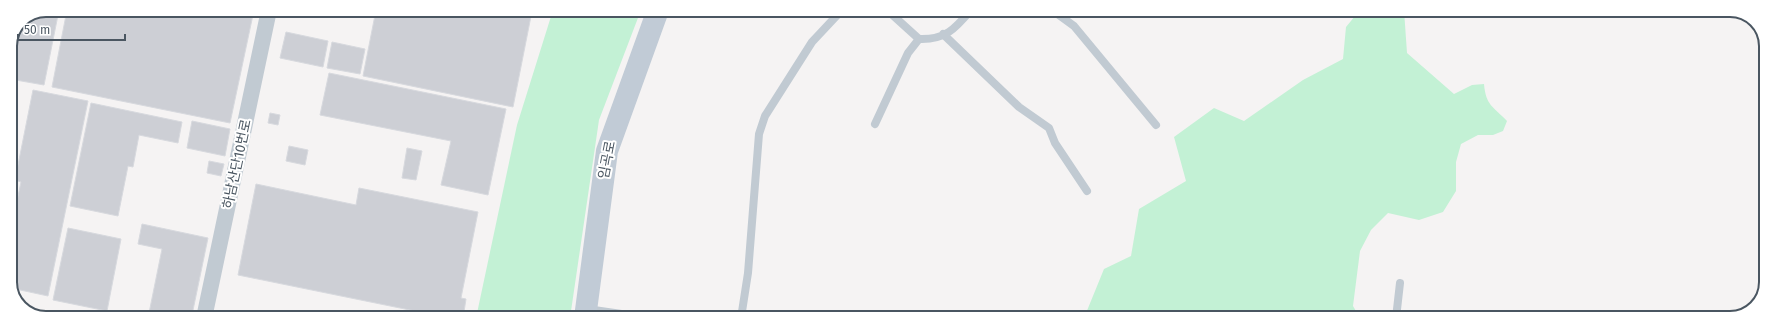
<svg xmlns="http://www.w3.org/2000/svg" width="1776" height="328" font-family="'Fira Sans','Noto Sans KR',sans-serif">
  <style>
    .green { fill: #c3f1d5 }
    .building { fill: #cdcfd5; stroke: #d7d9de }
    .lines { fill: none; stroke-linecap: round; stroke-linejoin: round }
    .service { stroke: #c1cad2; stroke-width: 8 }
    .minor { stroke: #c1cad2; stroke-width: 16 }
    .secondary { stroke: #c1cbd6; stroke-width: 22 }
    .labels { text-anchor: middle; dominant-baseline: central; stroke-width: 4; stroke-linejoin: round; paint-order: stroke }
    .street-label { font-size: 14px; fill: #4a5661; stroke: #fff }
    .rim { fill: none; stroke: #4a5661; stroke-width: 2 }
  </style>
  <rect width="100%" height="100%" fill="#f5f3f3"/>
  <path class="green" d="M 553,10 L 641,10 L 599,120 L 570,318 L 476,318 L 517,125 Z
    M 1360,10 L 1404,10 L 1407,53 L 1454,94 L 1472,85 L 1484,84 C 1486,106 1493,106 1507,121 L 1503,131 L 1493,135 L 1478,135 L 1461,144 L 1456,162 L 1456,191 L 1443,212 L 1419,220 L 1388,213 L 1371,230 L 1360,251 L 1353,306 L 1360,318 L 1084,318 L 1104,269 L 1131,256 L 1139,209 L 1186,181 L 1174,137 L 1214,108 L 1244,121 L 1303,80 L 1343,59 L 1346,27 Z"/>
  <path class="building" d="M 46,10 L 59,10 L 44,85 L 10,79 L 10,64 L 21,21 Z
    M 67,10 L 254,10 L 230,123 L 52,87 Z
    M 376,10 L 549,10 L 548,14 L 532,11 L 513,107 L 363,76 Z
    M 286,32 L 328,41 L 323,67 L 280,58 Z
    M 332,42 L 365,49 L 360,74 L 327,68 Z
    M 329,73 L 506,109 L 488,195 L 441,185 L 451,141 L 320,115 Z
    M 33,90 L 88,101 L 48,296 L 11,288 L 10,286 L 10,234 L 21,182 L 15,180 Z
    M 91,103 L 182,122 L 178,143 L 139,135 L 133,167 L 128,166 L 118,216 L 70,206 Z
    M 270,113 L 280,115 L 278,125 L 268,123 Z
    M 192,121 L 230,129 L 225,156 L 187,148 Z
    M 289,146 L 308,150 L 305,165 L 286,161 Z
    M 407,148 L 422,151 L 416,180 L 402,178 Z
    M 209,161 L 224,164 L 221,176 L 207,173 Z
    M 256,184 L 356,205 L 359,188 L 478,212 L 461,298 L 466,299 L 463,318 L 449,318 L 238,275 Z
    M 142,224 L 208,238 L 192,315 L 188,318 L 148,318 L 162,249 L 138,244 Z
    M 68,228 L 121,239 L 107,311 L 53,300 Z"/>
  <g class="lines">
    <path class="service" d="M 887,10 L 919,39
      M 1052,10 L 1074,26 L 1156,125
      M 943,34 L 1019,107 L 1049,128 L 1055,143 L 1087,191
      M 875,124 L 908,53 L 919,39 C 945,40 955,29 971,10
      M 587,309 L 649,318
      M 741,318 L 748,273 L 759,134 L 765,116 L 812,42 L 842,10
      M 1396,318 L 1400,283"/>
    <path class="minor" d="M 204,318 L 269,10"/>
    <path class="secondary" d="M 585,318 L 607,151 L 658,10"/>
  </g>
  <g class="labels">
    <g class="street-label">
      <text transform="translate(607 160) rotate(-79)">임곡로</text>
      <text transform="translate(237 164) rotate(-78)">하남산단10번로</text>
    </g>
  </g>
  <path d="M0 0H1776V328H0ZM46 17H1730A29 29 0 0 1 1759 46V282A29 29 0 0 1 1730 311H46A29 29 0 0 1 17 282V46A29 29 0 0 1 46 17Z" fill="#fff" fill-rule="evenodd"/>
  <path class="rim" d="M46 17H1730A29 29 0 0 1 1759 46V282A29 29 0 0 1 1730 311H46A29 29 0 0 1 17 282V46A29 29 0 0 1 46 17Z"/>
  <path d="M18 34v6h107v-6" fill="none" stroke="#4a5661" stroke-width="2"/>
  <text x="24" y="34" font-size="12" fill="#4a5661" stroke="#ffffff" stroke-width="3" paint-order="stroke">50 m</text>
</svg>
